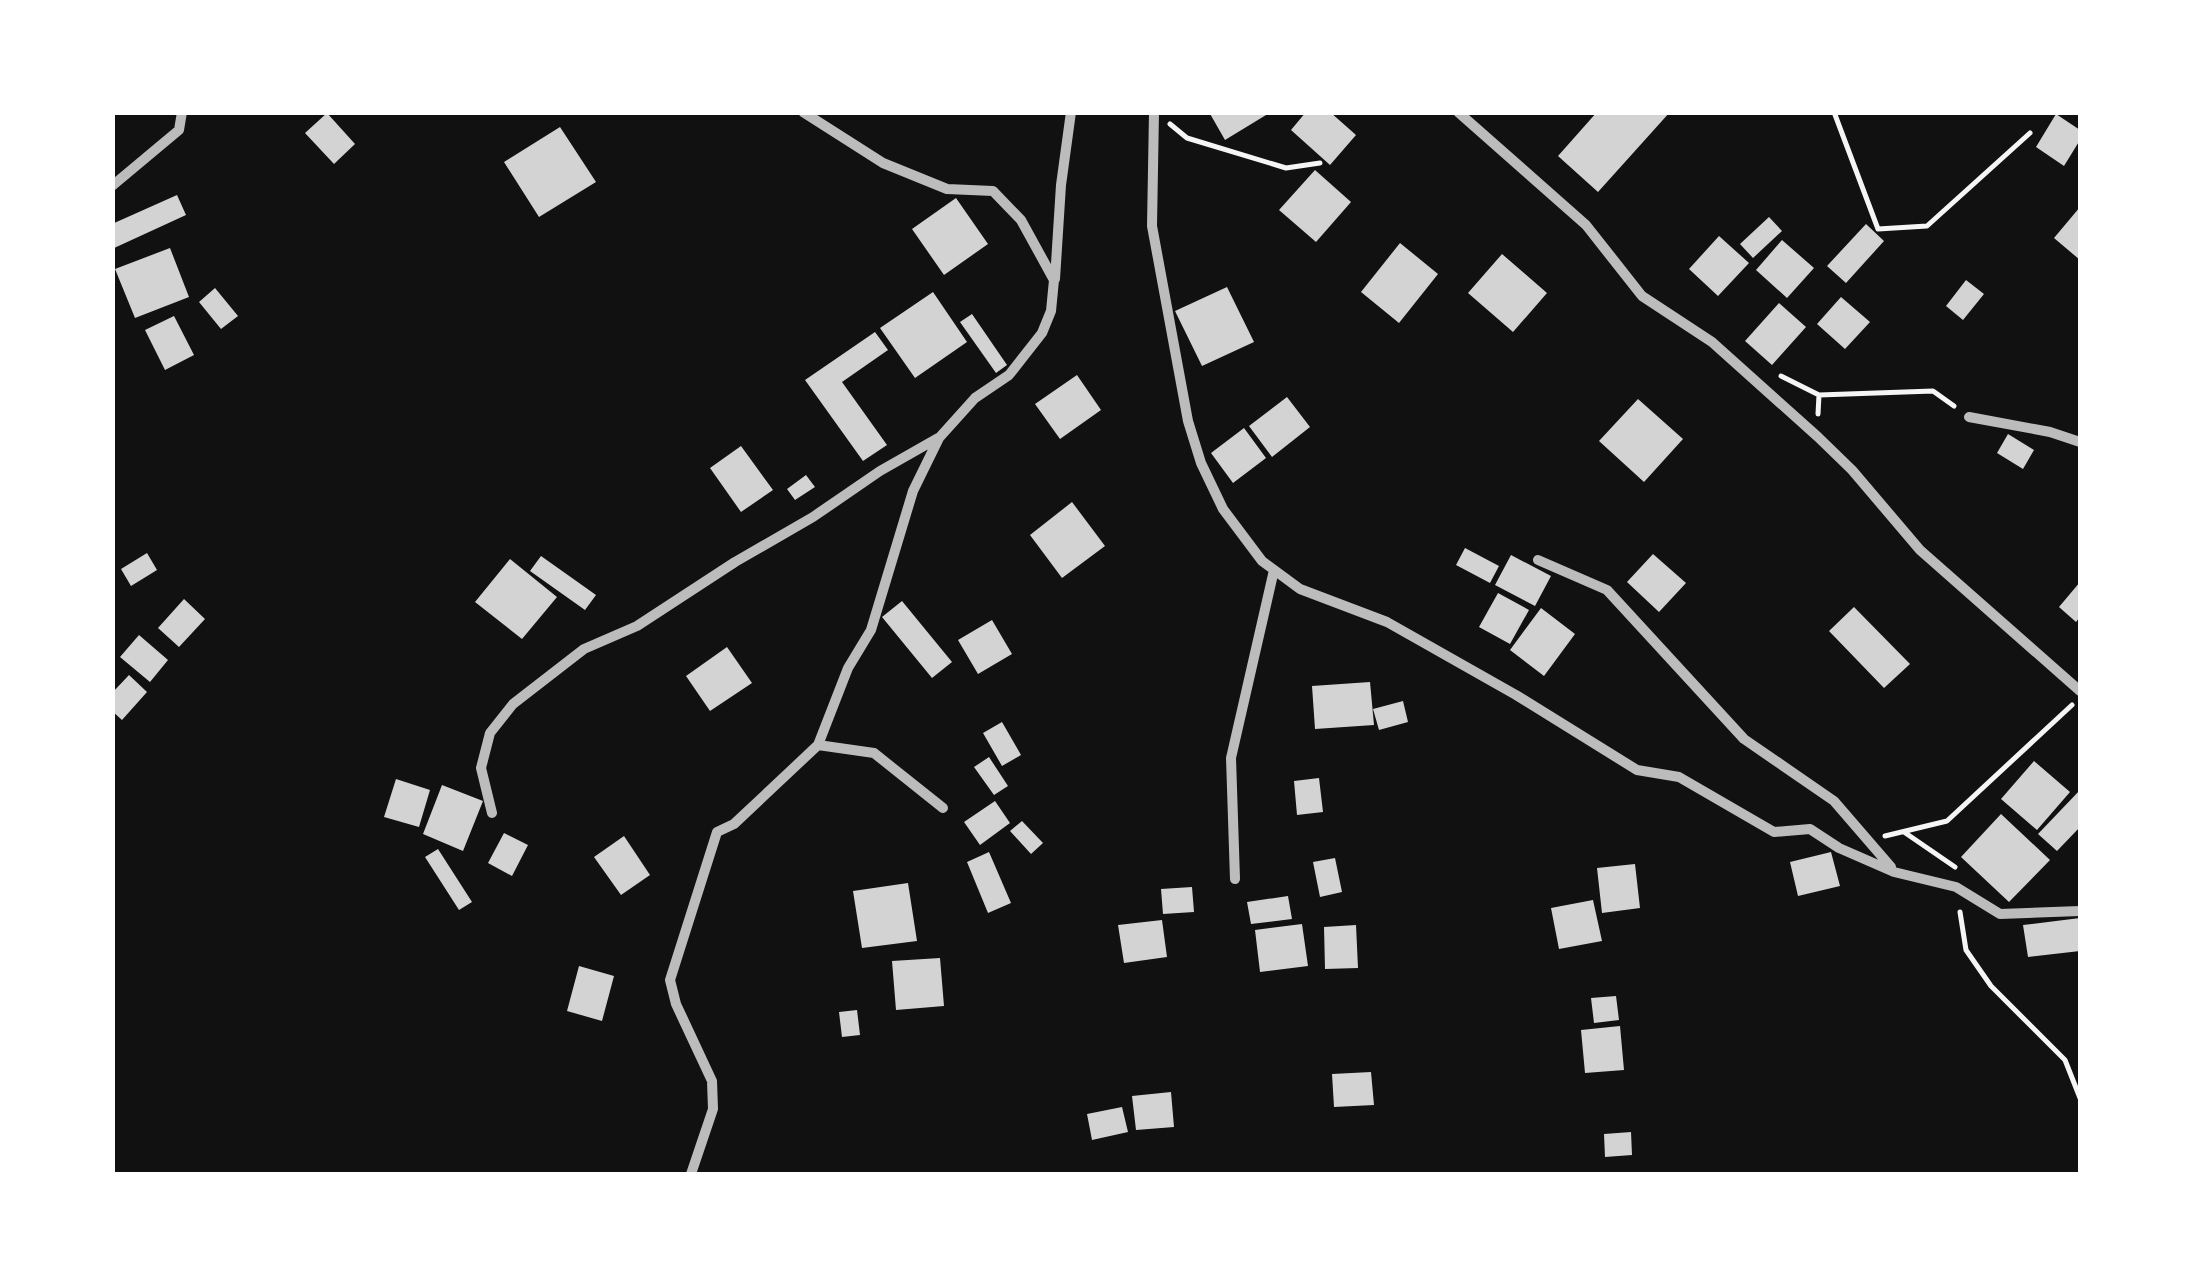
<svg xmlns="http://www.w3.org/2000/svg" width="2193" height="1287" font-family="'Asap Condensed',sans-serif">
  <style>
    .building { fill: #d3d3d3 }
    .lines { fill: none; stroke-linecap: round; stroke-linejoin: round }
    .path { stroke: #f5f5f5; stroke-width: 5 }
    .minor { stroke: #bcbcbc; stroke-width: 10 }
  </style>
  <rect width="100%" height="100%" fill="#111"/>
  <path class="building" d="M 1209,112 L 1271,112 L 1225,140 Z
    M 1306,112 L 1330,112 L 1356,135 L 1330,165 L 1291,130 Z
    M 1597,112 L 1670,112 L 1598,192 L 1558,156 Z
    M 327,113 L 355,144 L 334,164 L 305,133 Z
    M 2056,114 L 2080,130 L 2080,140 L 2064,166 L 2036,147 Z
    M 560,127 L 596,182 L 539,217 L 504,162 Z
    M 1315,170 L 1351,202 L 1316,242 L 1279,210 Z
    M 177,195 L 186,215 L 112,249 L 112,224 Z
    M 956,198 L 988,244 L 944,275 L 912,229 Z
    M 2080,207 L 2080,260 L 2054,238 Z
    M 1769,217 L 1782,231 L 1753,258 L 1740,244 Z
    M 1866,224 L 1884,241 L 1846,283 L 1827,266 Z
    M 1719,236 L 1749,263 L 1718,296 L 1689,269 Z
    M 1782,240 L 1814,268 L 1787,298 L 1756,270 Z
    M 1400,243 L 1438,274 L 1399,323 L 1361,292 Z
    M 170,248 L 189,297 L 135,318 L 115,269 Z
    M 1502,254 L 1547,293 L 1513,332 L 1468,293 Z
    M 1966,280 L 1984,294 L 1963,320 L 1946,306 Z
    M 1227,287 L 1254,342 L 1202,366 L 1175,311 Z
    M 215,288 L 238,316 L 221,329 L 199,302 Z
    M 933,292 L 967,342 L 915,378 L 880,328 Z
    M 1841,297 L 1870,322 L 1845,349 L 1817,324 Z
    M 1779,303 L 1806,327 L 1772,365 L 1745,341 Z
    M 972,314 L 1007,365 L 996,373 L 960,322 Z
    M 174,316 L 194,355 L 165,370 L 145,330 Z
    M 875,332 L 888,350 L 842,382 L 887,445 L 863,461 L 805,380 Z
    M 1077,375 L 1101,410 L 1060,439 L 1035,404 Z
    M 1287,397 L 1310,427 L 1272,457 L 1249,426 Z
    M 1638,399 L 1683,439 L 1644,482 L 1599,441 Z
    M 1244,428 L 1266,458 L 1233,483 L 1211,453 Z
    M 2008,434 L 2034,450 L 2023,469 L 1997,453 Z
    M 741,446 L 773,490 L 741,512 L 710,468 Z
    M 806,475 L 815,487 L 795,500 L 787,489 Z
    M 1072,502 L 1105,546 L 1062,578 L 1030,535 Z
    M 1465,548 L 1499,566 L 1490,583 L 1456,565 Z
    M 147,553 L 157,570 L 131,586 L 121,569 Z
    M 1653,554 L 1686,583 L 1659,612 L 1627,582 Z
    M 1511,555 L 1551,576 L 1535,606 L 1495,585 Z
    M 541,556 L 596,595 L 585,610 L 530,571 Z
    M 510,559 L 557,597 L 522,639 L 475,602 Z
    M 2080,582 L 2080,617 L 2076,622 L 2059,607 Z
    M 1498,593 L 1529,610 L 1510,644 L 1479,627 Z
    M 184,599 L 205,619 L 179,647 L 158,628 Z
    M 902,601 L 952,662 L 932,678 L 882,617 Z
    M 1854,607 L 1910,664 L 1884,688 L 1829,631 Z
    M 1541,608 L 1575,634 L 1544,676 L 1510,650 Z
    M 992,620 L 1012,654 L 978,674 L 958,640 Z
    M 139,635 L 168,660 L 150,682 L 120,657 Z
    M 727,647 L 752,683 L 710,711 L 686,676 Z
    M 129,675 L 147,692 L 122,720 L 112,711 L 112,693 Z
    M 1370,682 L 1374,725 L 1315,729 L 1312,686 Z
    M 1403,701 L 1408,722 L 1379,730 L 1373,709 Z
    M 1002,722 L 1021,755 L 1002,766 L 983,733 Z
    M 989,757 L 1008,786 L 994,795 L 974,767 Z
    M 2034,761 L 2070,792 L 2037,830 L 2001,799 Z
    M 1319,778 L 1323,812 L 1297,815 L 1294,781 Z
    M 396,779 L 430,790 L 419,827 L 384,817 Z
    M 442,785 L 483,801 L 463,851 L 423,834 Z
    M 2080,790 L 2080,827 L 2057,851 L 2038,834 Z
    M 995,801 L 1010,823 L 980,845 L 964,822 Z
    M 2001,814 L 2050,860 L 2009,902 L 1961,857 Z
    M 1022,821 L 1043,843 L 1031,854 L 1010,831 Z
    M 504,833 L 528,845 L 512,876 L 488,863 Z
    M 624,836 L 650,875 L 621,895 L 594,857 Z
    M 438,849 L 472,902 L 459,910 L 425,857 Z
    M 989,852 L 1011,903 L 988,913 L 967,862 Z
    M 1831,852 L 1840,886 L 1798,896 L 1790,862 Z
    M 1335,858 L 1342,892 L 1320,897 L 1313,862 Z
    M 1635,864 L 1640,908 L 1602,913 L 1597,868 Z
    M 908,883 L 917,941 L 862,948 L 853,891 Z
    M 1192,887 L 1194,912 L 1163,914 L 1161,889 Z
    M 1288,896 L 1292,919 L 1251,924 L 1247,902 Z
    M 1593,900 L 1602,941 L 1559,949 L 1551,908 Z
    M 2080,918 L 2080,951 L 2028,957 L 2023,925 Z
    M 1162,920 L 1167,957 L 1124,963 L 1118,925 Z
    M 1302,924 L 1308,966 L 1260,972 L 1255,930 Z
    M 1356,925 L 1358,968 L 1325,969 L 1324,927 Z
    M 940,958 L 944,1006 L 896,1010 L 892,961 Z
    M 579,966 L 614,976 L 602,1021 L 567,1011 Z
    M 1616,996 L 1619,1020 L 1594,1023 L 1591,998 Z
    M 857,1010 L 860,1035 L 842,1037 L 839,1012 Z
    M 1620,1026 L 1624,1070 L 1585,1073 L 1581,1030 Z
    M 1371,1072 L 1374,1105 L 1334,1107 L 1332,1074 Z
    M 1171,1092 L 1174,1127 L 1136,1130 L 1132,1096 Z
    M 1122,1107 L 1128,1132 L 1092,1140 L 1087,1114 Z
    M 1631,1132 L 1632,1155 L 1605,1157 L 1604,1134 Z"/>
  <g class="lines">
    <path class="path" d="M 1834,112 L 1878,229 L 1927,226 L 2030,133
      M 1170,124 L 1187,138 L 1286,168 L 1320,163
      M 1781,376 L 1819,395
      M 1818,414 L 1819,395 L 1933,391 L 1954,406
      M 1904,832 L 1955,867
      M 1885,836 L 1947,821 L 2072,705
      M 1960,912 L 1966,950 L 1991,986 L 2065,1060 L 2080,1098"/>
    <path class="minor" d="M 1154,112 L 1152,226 L 1188,421 L 1201,463 L 1223,509 L 1262,561 L 1300,589 L 1387,622 L 1516,695 L 1637,770 L 1679,777 L 1774,832 L 1810,829 L 1839,848 L 1894,872 L 1956,887 L 2000,914 L 2080,911
      M 1458,112 L 1586,225 L 1642,296 L 1712,342 L 1818,437 L 1852,470 L 1920,550 L 2080,691
      M 112,186 L 179,130 L 182,112
      M 1055,279 L 1061,185 L 1071,112
      M 1969,417 L 2050,432 L 2080,442
      M 1538,560 L 1607,590 L 1744,739 L 1834,801 L 1891,867
      M 818,745 L 874,753 L 943,808
      M 492,813 L 481,768 L 490,733 L 513,704 L 584,649 L 637,626 L 735,562 L 813,517 L 880,471 L 938,438
      M 1235,879 L 1231,758 L 1274,570
      M 691,1174 L 713,1109 L 712,1081 L 676,1004 L 670,980 L 717,832 L 734,824 L 818,745 L 848,668 L 871,630 L 913,491 L 939,438 L 975,398 L 1009,375 L 1042,333 L 1051,311 L 1054,280 L 1021,220 L 993,191 L 947,189 L 883,163 L 803,112"/>
  </g>
  <rect width="2193" height="1287" fill="none" stroke="#ffffff" stroke-width="230"/>
</svg>
